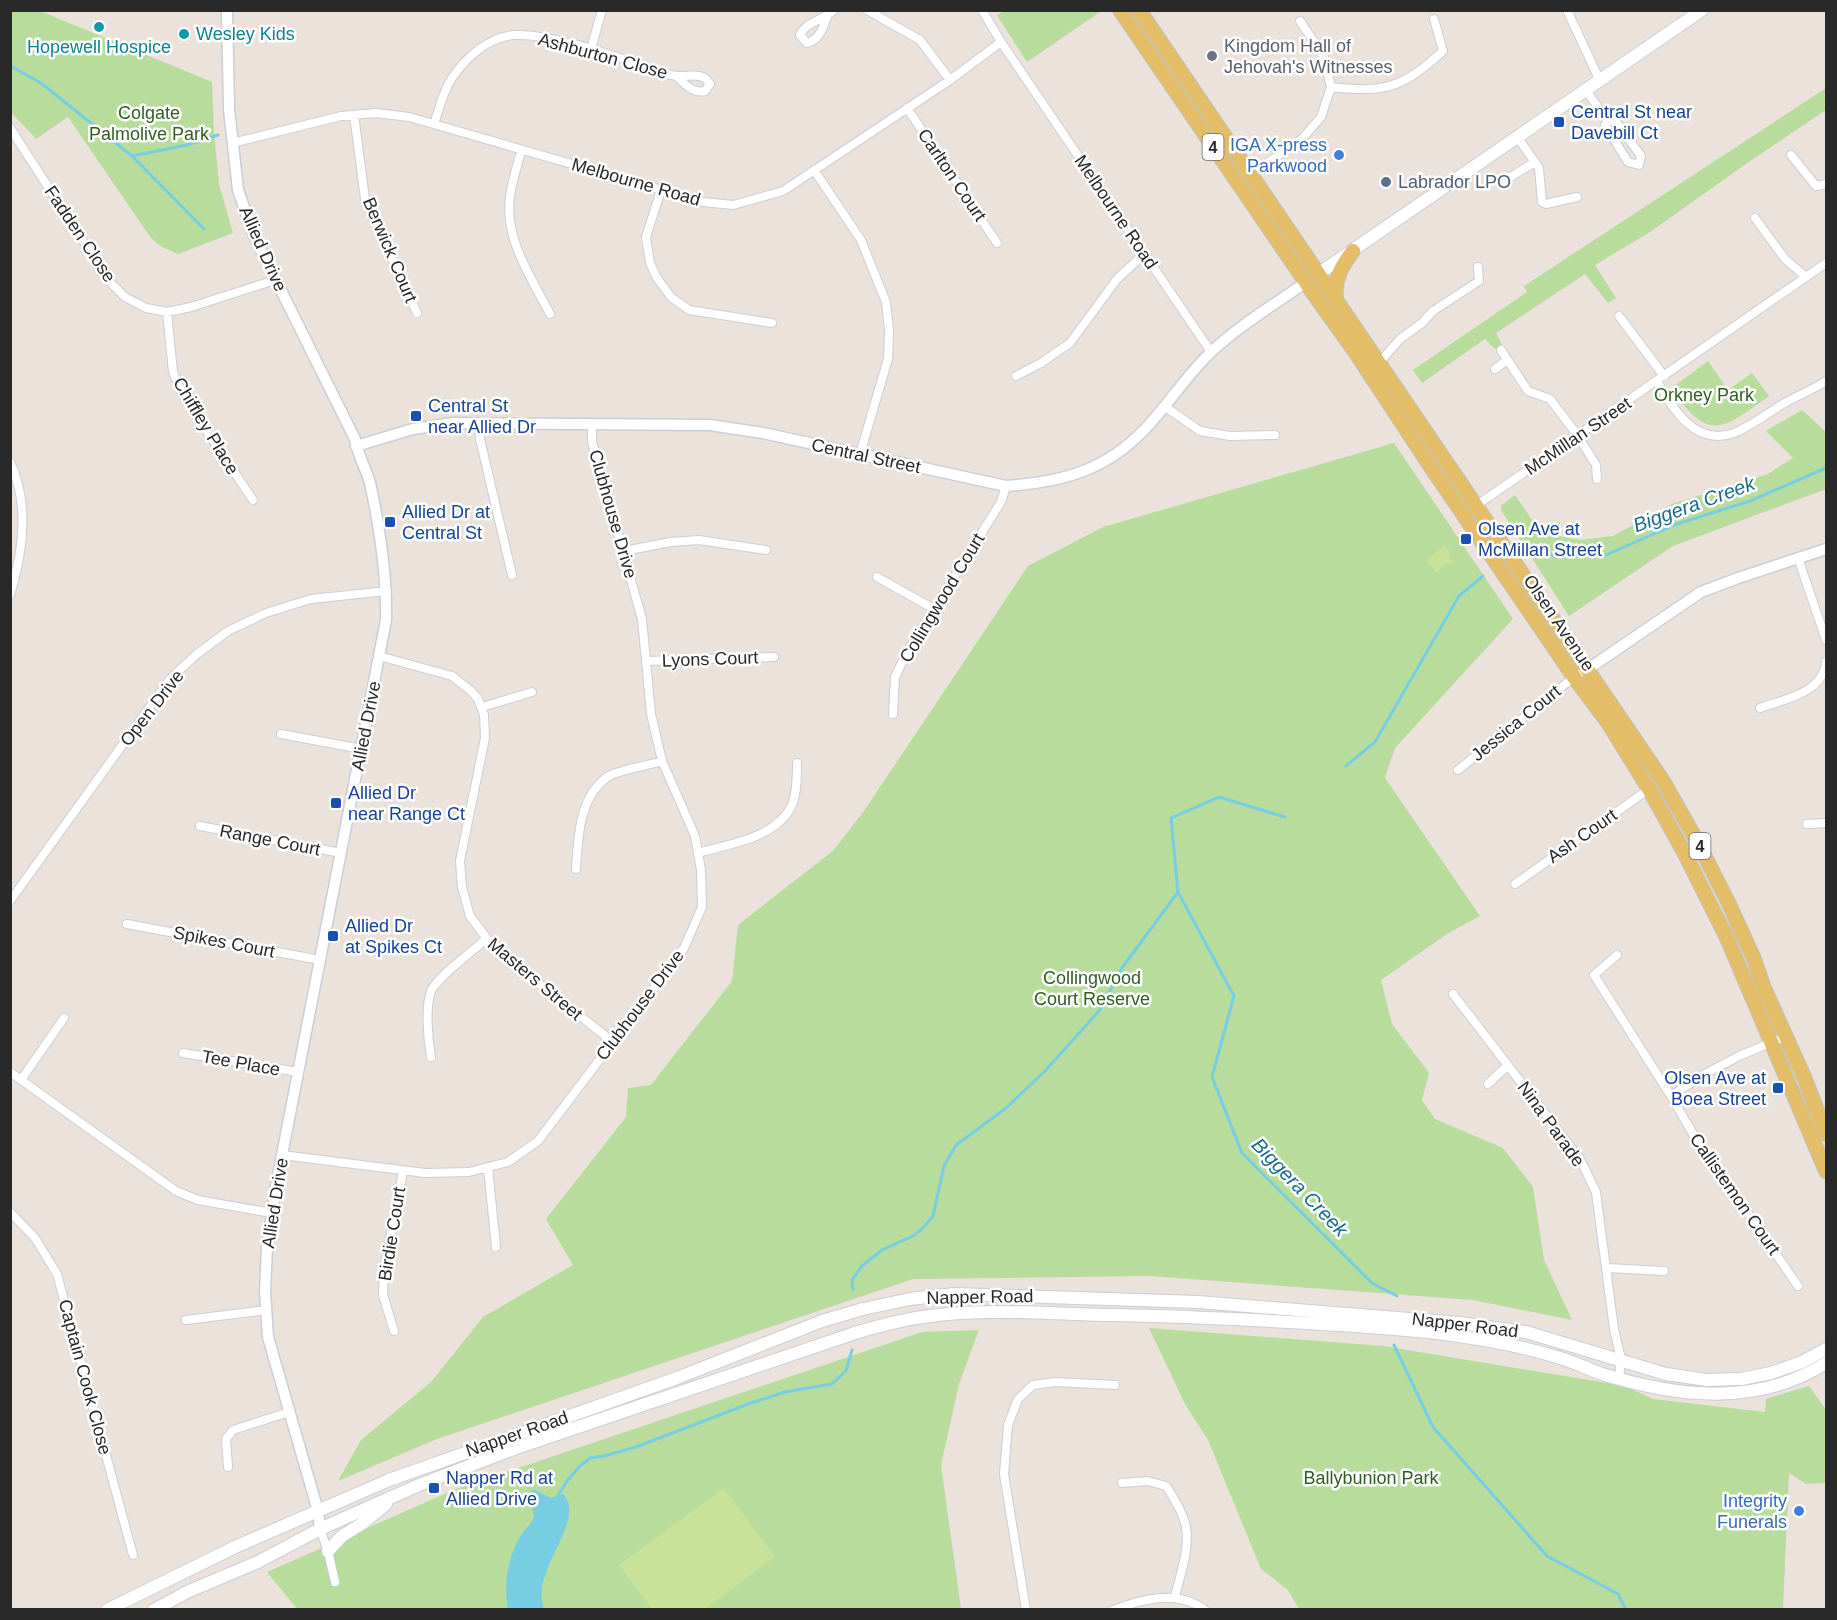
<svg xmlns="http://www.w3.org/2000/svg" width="1837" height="1620" font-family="Arial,sans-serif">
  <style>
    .green { fill: #b7dc9c }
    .pitch { fill: #c8e299 }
    .water { fill: #77cee3 }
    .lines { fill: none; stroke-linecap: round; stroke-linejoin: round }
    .stream { stroke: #77cee3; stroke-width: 3 }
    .minor-casing { stroke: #caced9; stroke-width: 10 }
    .tertiary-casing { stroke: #caced9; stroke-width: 13 }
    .secondary-casing { stroke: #caced9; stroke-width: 14 }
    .primary-casing { stroke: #c3c3c3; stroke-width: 16 }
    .minor { stroke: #fff; stroke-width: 8 }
    .tertiary { stroke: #fff; stroke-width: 10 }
    .secondary { stroke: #fff; stroke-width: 12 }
    .primary { stroke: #e3bd67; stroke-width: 14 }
    .culture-dot { fill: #0f9aa8; stroke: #fff; stroke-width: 2 }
    .worship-dot { fill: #6b7280; stroke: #fff; stroke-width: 2 }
    .transit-dot { fill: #1a4fb4; stroke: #fff; stroke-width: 2 }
    .shop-dot { fill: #3f7fe0; stroke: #fff; stroke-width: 2 }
    .service-dot { fill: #5c6f8a; stroke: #fff; stroke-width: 2 }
    .labels { text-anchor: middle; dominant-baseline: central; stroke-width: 5; stroke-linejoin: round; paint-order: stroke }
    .shield { fill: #fff; stroke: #696969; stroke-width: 1.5 }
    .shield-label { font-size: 16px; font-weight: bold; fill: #292929 }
    .culture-label { font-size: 18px; fill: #0d838f; stroke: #fff; text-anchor: start }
    .worship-label { font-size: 18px; fill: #5b616d; stroke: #fff; text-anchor: start }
    .street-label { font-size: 18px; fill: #292929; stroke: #fff }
    .transit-label { font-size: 18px; fill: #164399; stroke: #fff; text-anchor: start }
    .park-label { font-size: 18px; fill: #315e20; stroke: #fff }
    .shop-label { font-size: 18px; fill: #366cbe; stroke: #fff; text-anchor: end }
    .service-label { font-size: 18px; fill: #4e5e75; stroke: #fff; text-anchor: start }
    .water-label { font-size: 20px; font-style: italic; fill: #196d8c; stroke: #fff }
  </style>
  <rect width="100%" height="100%" fill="#eae2db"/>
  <path class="green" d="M 11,11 L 40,11 L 212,82 L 214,132 L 219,184 L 233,233 L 178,254 L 162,247 L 151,238 L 68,117 L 36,139 L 11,112 Z
    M 1004,11 L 1099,10 L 1100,12 L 1027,62 L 997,15 Z
    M 1826,88 L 1826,110 L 1753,159 L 1650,232 L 1595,265 L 1616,298 L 1608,303 L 1585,274 L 1496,333 L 1502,345 L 1495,349 L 1485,339 L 1422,383 L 1413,370 L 1527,292 L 1524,286 Z
    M 1708,361 L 1728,390 L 1752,373 L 1769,396 C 1724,428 1710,444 1673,391 L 1677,384 Z
    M 1802,410 L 1826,432 L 1826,489 L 1673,546 L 1569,616 L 1501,510 L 1502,505 L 1515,495 L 1541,533 L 1581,540 L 1613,536 L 1672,504 L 1768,474 L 1793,458 L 1766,431 Z
    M 1394,443 L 1513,619 L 1395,748 L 1385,778 L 1480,916 L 1447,934 L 1381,980 L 1392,1024 L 1429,1073 L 1422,1100 L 1435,1119 L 1503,1148 L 1533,1187 L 1544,1260 L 1572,1320 L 1473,1300 L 1149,1276 L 913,1279 L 437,1439 L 338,1481 L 361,1440 L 431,1382 L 483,1317 L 573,1265 L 546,1219 L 626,1117 L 628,1088 L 651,1085 L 732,981 L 738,925 L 834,850 L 866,808 L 1028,566 L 1103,527 Z
    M 1149,1328 L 1383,1346 L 1625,1386 L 1653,1399 L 1765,1412 L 1766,1399 L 1809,1386 L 1826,1410 L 1826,1483 L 1806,1484 L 1789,1473 L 1783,1609 L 1299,1609 L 1288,1590 L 1261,1569 L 1208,1440 L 1185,1404 Z
    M 979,1330 L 959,1384 L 941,1465 L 961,1609 L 297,1609 L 267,1572 L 456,1489 L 922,1332 Z"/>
  <path class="pitch" d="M 1444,545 L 1450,550 L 1449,558 L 1454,561 L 1451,564 L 1446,563 L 1436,573 L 1427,561 Z
    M 724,1488 L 775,1557 L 705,1609 L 652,1609 L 619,1565 Z"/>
  <path class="water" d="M 535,1490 L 551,1498 L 563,1494 C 588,1520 529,1571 544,1609 L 508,1609 C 503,1586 508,1556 521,1535 C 525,1528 533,1524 534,1515 C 534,1509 529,1503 526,1498 L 531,1491 Z"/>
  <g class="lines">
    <path class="stream" d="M 10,66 L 41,83 L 132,156 L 187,145 L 218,135
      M 132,156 L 204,229
      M 1534,554 L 1573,556 L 1606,555 L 1674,525 L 1750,501 L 1826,468
      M 1346,766 L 1375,742 L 1459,596 L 1483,576
      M 1285,817 L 1219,797 L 1171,818 L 1178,892 L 1234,996 L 1212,1077 L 1242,1153 L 1372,1283 L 1397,1296
      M 853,1290 L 852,1280 L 862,1266 L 882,1250 L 915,1235 L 925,1226 L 933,1216 L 944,1166 L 956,1145 L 1005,1109 L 1045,1071 L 1099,1011 L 1122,968 L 1178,892
      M 1394,1345 L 1433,1427 L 1547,1556 L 1618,1594 L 1626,1610
      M 556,1499 L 567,1481 L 580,1466 L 590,1458 L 604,1456 L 636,1447 L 748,1404 L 785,1392 L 832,1384 L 846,1371 L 852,1350"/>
    <defs>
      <path id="minor" d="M 867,10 L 920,40 L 950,80
        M 982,10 L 1001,42 L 1211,352
        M 1567,10 L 1600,81
        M 827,17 C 823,28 819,40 807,43 L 800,35 C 805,22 824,20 834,10
        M 591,49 L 602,10
        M 1331,87 C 1386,93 1402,88 1443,51 L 1434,19
        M 1586,90 L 1608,122 L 1614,119 L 1641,156 L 1639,165 L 1628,162 L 1605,125 L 1608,122
        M 907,108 L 997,243
        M 354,115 L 365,199 L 417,313
        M 434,124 C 439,110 443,91 452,78 C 466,57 489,37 514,35 C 553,33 618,58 656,70 C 663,72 671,76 678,76 C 690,77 702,71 710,84 L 705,91 C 693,94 685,84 676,76
        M 10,128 L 109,281 L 125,297 L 146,308 L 167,312 L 191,307 L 275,280
        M 1518,138 L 1539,168 L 1542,202 L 1546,204 L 1577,197
        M 232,143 L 341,116 L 376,113 L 409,117 L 703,202 L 733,205 L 783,191 L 950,80 L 1001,42
        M 521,150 C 518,165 512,180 510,196 C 504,239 531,277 550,314
        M 1791,155 L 1816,186 L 1826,184
        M 814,170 L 861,240 L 886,302 L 889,331 L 888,359 L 860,454
        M 1252,174 L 1302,139 L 1321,117 L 1331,87 L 1324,57 L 1300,21
        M 1504,181 L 1535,162
        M 661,190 L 646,237 L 650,263 L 657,278 L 671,297 L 689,310 L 772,323
        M 1755,218 L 1785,259 L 1806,277
        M 167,312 L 173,372 L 182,394 L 253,500
        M 1619,316 L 1664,376
        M 1501,350 L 1528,391 L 1550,399 L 1578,436 L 1596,465 L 1597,479
        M 1380,362 L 1400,339 L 1422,323 L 1433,311 L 1479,281 L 1478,267
        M 1495,369 L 1507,360
        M 1016,376 L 1041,363 L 1070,343 L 1117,279 L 1144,254
        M 1657,381 C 1673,409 1695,447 1734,433 C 1749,427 1764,416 1778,407 C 1793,397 1811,391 1826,381
        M 1164,406 L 1200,431 L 1230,436 L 1275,435
        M 480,423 L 480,439 L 512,575
        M 10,462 C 30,505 23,552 10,595
        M 1477,505 L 1826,263
        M 624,551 L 671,542 L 699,540 L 766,550
        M 1798,558 L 1826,640
        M 877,577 L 934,609
        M 379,656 L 452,676 L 471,691 L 478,699 L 484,715 L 485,738 L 460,861 L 462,887 L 470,916 L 494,948 L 613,1042
        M 647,661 L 774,657
        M 482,707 L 532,692
        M 1760,708 C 1785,699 1823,693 1826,662
        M 893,714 L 895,677 L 907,652 L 1001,502 L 1006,486
        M 281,734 L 362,749
        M 1458,770 L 1574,677 L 1588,669
        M 1807,824 L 1826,823
        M 200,826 L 341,853
        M 698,853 C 729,844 777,838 792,805 C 797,793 797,776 797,763
        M 576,869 C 578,838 579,795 609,776 C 619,770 650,765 662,761
        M 1515,884 L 1649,789
        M 10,901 L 170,679 L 197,654 L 228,631 L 266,613 L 311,599 L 387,591
        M 127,924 L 320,960
        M 1617,955 L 1594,975 L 1671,1096 L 1693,1134 L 1798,1286
        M 1453,994 L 1580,1159 L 1596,1192 L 1614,1329 L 1621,1359 L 1619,1378
        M 183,1053 L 298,1072
        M 431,1057 C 428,1040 425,1008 431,991 C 438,976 473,951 486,939
        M 10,1072 L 176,1191 L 198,1200 L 272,1213
        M 21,1080 L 64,1018
        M 1488,1084 L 1508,1065
        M 1671,1096 L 1705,1074 L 1739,1056 L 1787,1036
        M 282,1155 L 425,1173 L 469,1172 L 508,1162 L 538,1141 L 684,948 L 702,907 L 701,870 L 695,836 L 662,761 L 651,714 L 642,619 L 592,442 L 592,424
        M 488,1168 L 496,1247
        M 10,1212 L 35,1238 L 57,1274 L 133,1555
        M 1607,1268 L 1664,1271
        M 186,1320 L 267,1310
        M 394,1331 L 383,1295 L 384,1270 L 403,1171
        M 228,1467 L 226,1439 L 233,1430 L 289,1412
        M 1122,1483 L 1148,1481 L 1166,1486 C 1174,1498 1183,1512 1186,1527 C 1190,1548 1180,1576 1175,1596
        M 320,1529 L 328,1551 L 335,1582
        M 1026,1610 L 1004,1474 L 1008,1425 L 1018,1399 L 1033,1385 L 1055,1382 L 1115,1385
        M 1113,1610 C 1143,1599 1177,1589 1205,1610"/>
      <path id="tertiary" d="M 227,10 L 229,109 L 238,190 L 254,236 L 355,439 C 357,454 366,468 370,483 C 380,529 387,573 386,620 L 276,1186 L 267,1247 L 265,1292 L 268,1337 L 318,1511 L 320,1529
        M 356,446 L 413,429 L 453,423 L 710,425 L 763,433 L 1006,486 C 1062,482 1105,471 1145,429 C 1168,405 1186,376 1210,353 C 1238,326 1274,305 1306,282
        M 1588,669 L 1701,592 L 1738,578 L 1826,549"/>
      <path id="secondary" d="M 1318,274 L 1702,10
        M 328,1551 L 342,1536 L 363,1523 L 386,1504
        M 107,1610 L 235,1547 L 389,1480 L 677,1378 L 822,1321 L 863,1309 L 910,1299 L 954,1294 L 1198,1302 L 1459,1323 L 1526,1332 L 1666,1374 L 1707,1380 L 1741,1379 L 1771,1373 L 1802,1362 L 1826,1349
        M 154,1610 L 187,1592 L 258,1562 L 320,1529 L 419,1485 L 519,1447 L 858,1332 C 882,1325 905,1319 930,1316 C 988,1308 1050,1314 1108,1315 C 1174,1316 1240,1319 1306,1323 C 1352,1326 1398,1328 1444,1334 C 1483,1339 1522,1346 1560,1358 C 1574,1362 1588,1369 1602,1374 C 1677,1397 1756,1407 1826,1363"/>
      <path id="primary" d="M 1120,10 L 1318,300 L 1354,350 L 1431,467 L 1574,677 L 1609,724 L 1649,789 L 1683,850 L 1727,938 L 1826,1171
        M 1139,10 L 1663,781 L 1698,843 L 1729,904 L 1754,959 L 1764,988 L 1805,1079 L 1826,1134
        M 1336,299 C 1334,279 1341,267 1353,251"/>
    </defs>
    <use href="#minor" class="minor-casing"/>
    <use href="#tertiary" class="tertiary-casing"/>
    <use href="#secondary" class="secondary-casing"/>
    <use href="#primary" class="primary-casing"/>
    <use href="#minor" class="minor"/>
    <use href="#tertiary" class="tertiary"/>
    <use href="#secondary" class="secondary"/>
    <use href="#primary" class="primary"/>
  </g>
  <g class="culture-dot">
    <circle cx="99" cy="27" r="6"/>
    <circle cx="184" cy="34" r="6"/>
  </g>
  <circle class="worship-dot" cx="1212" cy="56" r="6"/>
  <g class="transit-dot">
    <rect x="1553" y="116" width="12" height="12" rx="3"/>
    <rect x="410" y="410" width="12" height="12" rx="3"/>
    <rect x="384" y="516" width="12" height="12" rx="3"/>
    <rect x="1460" y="533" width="12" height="12" rx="3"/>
    <rect x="330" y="797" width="12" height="12" rx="3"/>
    <rect x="327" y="930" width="12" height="12" rx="3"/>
    <rect x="1772" y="1082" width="12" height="12" rx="3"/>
    <rect x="428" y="1482" width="12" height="12" rx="3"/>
  </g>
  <g class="shop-dot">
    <circle cx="1339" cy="155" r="6"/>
    <circle cx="1799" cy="1511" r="6"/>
  </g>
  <circle class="service-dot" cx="1386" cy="182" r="6"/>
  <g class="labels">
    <g class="shield">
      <rect x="1202.5" y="134" width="21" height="26" rx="4.5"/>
      <rect x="1689.5" y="833" width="21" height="26" rx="4.5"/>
    </g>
    <g class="shield-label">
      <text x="1213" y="147">4</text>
      <text x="1700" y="846">4</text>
    </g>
    <g class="culture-label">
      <text x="196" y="34">Wesley Kids</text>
      <text x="99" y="47" text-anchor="middle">Hopewell Hospice</text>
    </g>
    <g class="worship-label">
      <text x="1224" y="46">Kingdom Hall of<tspan x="1224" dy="21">Jehovah's Witnesses</tspan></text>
    </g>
    <g class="street-label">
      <text transform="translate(603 56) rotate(15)">Ashburton Close</text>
      <text transform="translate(952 175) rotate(56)">Carlton Court</text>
      <text transform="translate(636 182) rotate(16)">Melbourne Road</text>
      <text transform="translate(1116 212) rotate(56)">Melbourne Road</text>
      <text transform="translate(80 234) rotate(56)">Fadden Close</text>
      <text transform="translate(263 249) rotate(66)">Allied Drive</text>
      <text transform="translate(390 250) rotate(67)">Berwick Court</text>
      <text transform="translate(206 426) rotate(59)">Chiffley Place</text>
      <text transform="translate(1578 436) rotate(-34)">McMillan Street</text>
      <text transform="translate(866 456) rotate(12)">Central Street</text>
      <text transform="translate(613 514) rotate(74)">Clubhouse Drive</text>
      <text transform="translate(942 598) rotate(-59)">Collingwood Court</text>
      <text transform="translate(1559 623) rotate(56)">Olsen Avenue</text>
      <text transform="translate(710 659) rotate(-2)">Lyons Court</text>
      <text transform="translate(152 708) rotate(-52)">Open Drive</text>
      <text transform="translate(1516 723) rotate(-39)">Jessica Court</text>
      <text transform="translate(366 726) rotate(-79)">Allied Drive</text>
      <text transform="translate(1582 836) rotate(-35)">Ash Court</text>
      <text transform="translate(270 840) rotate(11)">Range Court</text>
      <text transform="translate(224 942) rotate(11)">Spikes Court</text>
      <text transform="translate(535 979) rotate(40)">Masters Street</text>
      <text transform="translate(640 1005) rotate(-53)">Clubhouse Drive</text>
      <text transform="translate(241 1063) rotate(10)">Tee Place</text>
      <text transform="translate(1551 1124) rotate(54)">Nina Parade</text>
      <text transform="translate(1735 1194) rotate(55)">Callistemon Court</text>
      <text transform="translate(275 1203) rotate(-81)">Allied Drive</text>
      <text transform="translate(392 1234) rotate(-81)">Birdie Court</text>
      <text transform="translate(980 1297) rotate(-1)">Napper Road</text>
      <text transform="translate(1465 1325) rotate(7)">Napper Road</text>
      <text transform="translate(85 1377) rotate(75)">Captain Cook Close</text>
      <text transform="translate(517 1434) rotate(-19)">Napper Road</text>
    </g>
    <g class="transit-label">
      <text x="1571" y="112">Central St near<tspan x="1571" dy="21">Davebill Ct</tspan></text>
      <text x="428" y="406">Central St<tspan x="428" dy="21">near Allied Dr</tspan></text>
      <text x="402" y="512">Allied Dr at<tspan x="402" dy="21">Central St</tspan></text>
      <text x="1478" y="529">Olsen Ave at<tspan x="1478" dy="21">McMillan Street</tspan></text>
      <text x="348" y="793">Allied Dr<tspan x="348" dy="21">near Range Ct</tspan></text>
      <text x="345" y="926">Allied Dr<tspan x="345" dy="21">at Spikes Ct</tspan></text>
      <text x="1766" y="1078" text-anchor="end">Olsen Ave at<tspan x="1766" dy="21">Boea Street</tspan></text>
      <text x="446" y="1478">Napper Rd at<tspan x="446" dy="21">Allied Drive</tspan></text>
    </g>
    <g class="park-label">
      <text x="149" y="113">Colgate<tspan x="149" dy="21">Palmolive Park</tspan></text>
      <text x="1704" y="395">Orkney Park</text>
      <text x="1092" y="978">Collingwood<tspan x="1092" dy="21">Court Reserve</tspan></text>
      <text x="1371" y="1478">Ballybunion Park</text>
    </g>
    <g class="shop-label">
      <text x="1327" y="145">IGA X-press<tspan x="1327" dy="21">Parkwood</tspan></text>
      <text x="1787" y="1501">Integrity<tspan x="1787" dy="21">Funerals</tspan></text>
    </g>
    <g class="service-label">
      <text x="1398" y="182">Labrador LPO</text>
    </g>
    <g class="water-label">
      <text transform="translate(1694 504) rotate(-20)">Biggera Creek</text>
      <text transform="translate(1300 1187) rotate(46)">Biggera Creek</text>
    </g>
  </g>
  <rect width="1837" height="1620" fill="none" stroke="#292929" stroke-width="24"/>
</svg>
